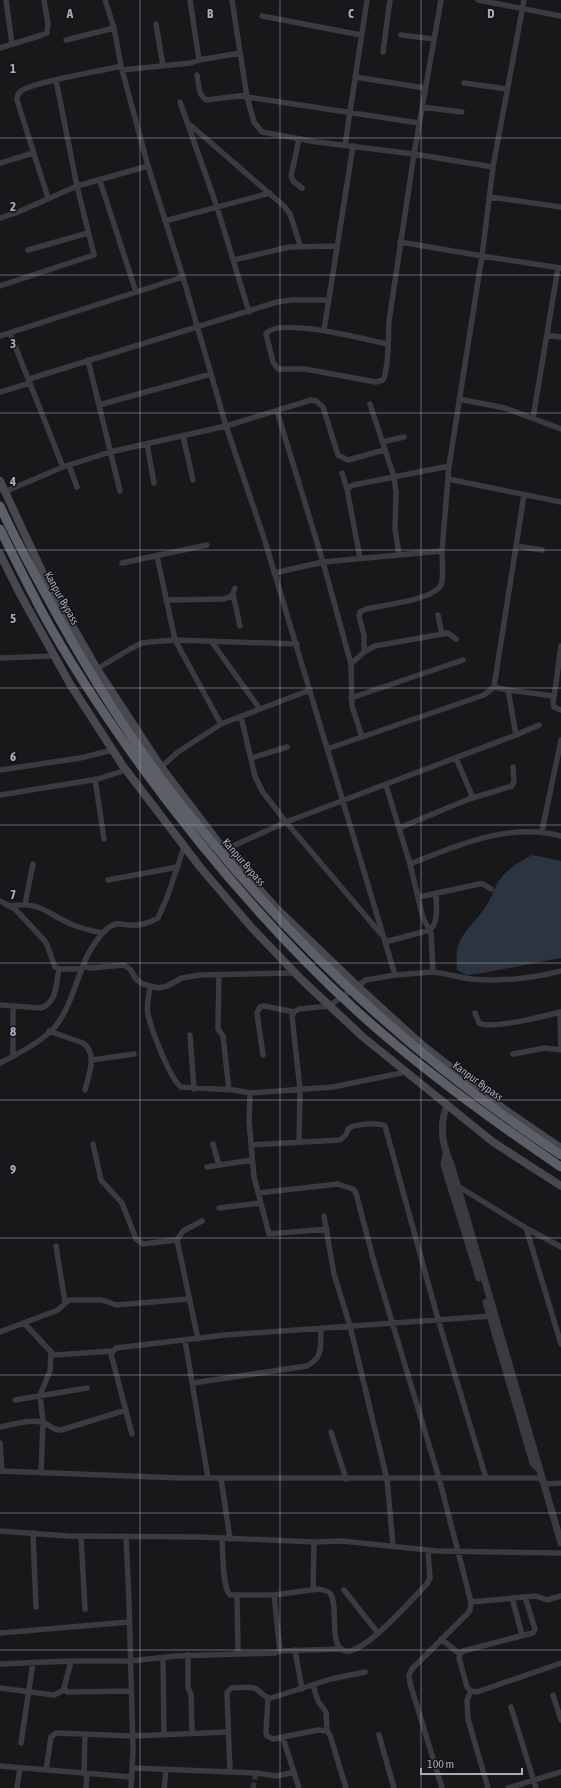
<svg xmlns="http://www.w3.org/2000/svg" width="561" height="1788" font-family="'Asap Condensed',sans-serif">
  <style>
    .water { fill: #2c343f }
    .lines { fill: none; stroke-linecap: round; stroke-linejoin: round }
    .minor-tunnel { stroke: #35353a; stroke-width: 5.5; stroke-dasharray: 5.5 3; stroke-linecap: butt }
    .minor { stroke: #3a3a41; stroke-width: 5.5 }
    .tertiary { stroke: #3a3a41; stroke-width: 7 }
    .secondary { stroke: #46474f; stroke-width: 8 }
    .trunk { stroke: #5c5e68; stroke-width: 9 }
    .grid { fill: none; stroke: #a8acbb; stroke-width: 1; stroke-opacity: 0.55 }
    .labels { text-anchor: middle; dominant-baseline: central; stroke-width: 3; stroke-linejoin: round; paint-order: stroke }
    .street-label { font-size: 11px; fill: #a8acbb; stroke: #131215 }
    .grid-label { font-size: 13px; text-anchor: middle; font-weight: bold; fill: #a8acbb; stroke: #131215; stroke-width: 3; stroke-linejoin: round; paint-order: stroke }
  </style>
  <rect width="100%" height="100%" fill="#18171a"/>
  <path class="water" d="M 532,855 L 561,861 L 561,958 L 483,973 L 467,975 L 457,970 C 453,935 469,932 486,906 C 491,899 493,891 497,884 C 505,870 519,862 532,855 Z"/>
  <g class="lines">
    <path class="minor-tunnel" d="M 253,1788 L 256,1773"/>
    <path class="minor" d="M 6,0 L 12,44
      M 105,0 L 114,28 L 121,66 L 148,166 L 183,277 L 226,426 L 264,538 L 395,975 L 366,980 L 329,1006 L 299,1009 L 294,1012 L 292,1016 L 300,1089 L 299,1142
      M 232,0 L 247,97 L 254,122 L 262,132 L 317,142 L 414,154 L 441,0
      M 478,0 L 561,16
      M 524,0 L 493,167 L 482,256 L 561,268
      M 262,16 L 361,35
      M 156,24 L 163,66
      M 401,35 L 434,39
      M 66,40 L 114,28
      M 0,48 L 42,35 L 47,33 L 48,24 L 44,0
      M 383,52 L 390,0
      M 199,60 L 240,53
      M 122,70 L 191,63 L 199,60 L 190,0
      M 197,75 C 199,85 198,94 206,100 L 247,95
      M 355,77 L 425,88
      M 464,83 L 507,89
      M 247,97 L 419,123
      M 180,102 L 217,207 L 249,312
      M 422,107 L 462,112
      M 188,123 L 284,206 L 290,214 L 300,245
      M 299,139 L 291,176 L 294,182 L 302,188
      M 345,145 L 367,0
      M 0,163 L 33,153
      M 100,181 L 136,292
      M 490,197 L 561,207
      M 48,198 L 17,100 C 17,97 18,94 20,92 C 29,82 103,71 121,66
      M 0,218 L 16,213 L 77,186 L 56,80
      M 165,221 L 270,193
      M 28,250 L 88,233
      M 234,260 L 289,247 L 337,246
      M 0,286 L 94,255 L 77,186 L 148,166
      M 324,330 L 353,146
      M 10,333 L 63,467
      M 547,335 L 561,337
      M 0,336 L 183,277
      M 387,344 C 367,340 278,316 266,334 L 273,362 L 278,369 L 305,369 L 376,382 L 383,380 C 389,369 388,336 389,321 L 414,154 L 493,167
      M 88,360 L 120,491
      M 29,379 L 277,302 L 291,300 L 328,300
      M 0,392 L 30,383
      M 459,399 L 505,408 L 561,429
      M 370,404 L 394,477 L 449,466
      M 99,405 L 211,374
      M 277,411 L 323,562 L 351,664 L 352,706 L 362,737
      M 533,418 L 558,268
      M 183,436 L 193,480
      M 382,442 L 404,437
      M 147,444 L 154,483
      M 69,465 L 77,487
      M 342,473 L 347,489
      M 448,479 L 561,502
      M 4,492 L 63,467 L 110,452 L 226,426 L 311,400 L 316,401 L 323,407 L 338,455 L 348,460 L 384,450
      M 516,546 L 542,550
      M 157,556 L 175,640 L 221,724
      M 360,558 L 347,489 L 353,485 L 394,477 L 396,492 L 395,529 L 399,554
      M 122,563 L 207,545
      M 274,573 L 323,562 L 442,551 L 449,466 L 482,256 L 400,242
      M 233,594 L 240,626
      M 166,600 L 224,599 L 232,596 L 235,588
      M 438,615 L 442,634
      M 211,641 L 260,709
      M 561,646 L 553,704 L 554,707 L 561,710
      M 364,652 L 364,635 L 359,616 L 360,612 L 366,609 C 383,605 433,600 441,585 C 444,578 442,559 442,551
      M 0,658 L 54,656
      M 351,664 L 364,652 L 375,646 L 448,633 L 456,639
      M 97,669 L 130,649 L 142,643 L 150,642 L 175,640 L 297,644
      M 508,690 L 494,687 L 524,495
      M 351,698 L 463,660
      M 241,717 L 255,776 L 262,791 L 286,822 L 381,934
      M 516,735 L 539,725
      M 327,749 L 484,695 L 494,687
      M 251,758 L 287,747
      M 456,758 L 473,798
      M 161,767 L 178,752 L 221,724 L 310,690
      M 0,770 L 80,758 L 113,750
      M 95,779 L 104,839
      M 386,785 L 410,864 L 423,918 L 431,933 L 433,972 L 395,975
      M 0,795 L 98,779 L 126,770
      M 399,828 L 469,799 L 512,786 L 514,781 L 513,767
      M 542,831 L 561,740
      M 184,847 L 168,895 L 158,918 C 150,923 138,926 129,925 C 125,925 120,923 116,924 C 104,926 87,953 84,964 L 86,967 L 91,968 L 124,965 L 130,969 L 136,979 L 143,984 L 158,988 L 167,986 L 182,978 L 200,975 L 294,973
      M 224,850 L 286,822 L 516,735 L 508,690 L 553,696
      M 410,864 C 458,845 509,822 561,836
      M 108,880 L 178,867
      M 419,897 L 479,884 L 483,884 L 491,889
      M 0,901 L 15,909 L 44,940 L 47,945 L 55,967 L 59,969 L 82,969
      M 25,904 L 33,864
      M 9,906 C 42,901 45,913 73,925 C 83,929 93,931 103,933
      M 385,942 L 430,930 C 439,922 436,905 436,893
      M 433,972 C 446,973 459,978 472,979 C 498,982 536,978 561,971
      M 219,975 L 218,1029 L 223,1036 L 229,1090
      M 150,987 C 149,995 146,1005 148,1014 C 151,1029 170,1079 181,1087 L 234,1090 L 250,1093 L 333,1087 L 406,1072
      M 0,1005 L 41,1008 C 57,1003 56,983 59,969
      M 13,1006 L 13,1056
      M 475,1013 L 479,1023 C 492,1030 545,1016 561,1012
      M 560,1013 L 561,1050
      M 49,1031 L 83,1043 C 98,1054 89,1074 85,1090
      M 190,1035 L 194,1089
      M 513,1054 L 545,1048 L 561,1050
      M 263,1055 L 257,1013 L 260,1007 L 264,1006 L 294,1012
      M 92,1060 L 134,1054
      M 0,1063 C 16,1055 42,1041 54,1028 C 69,1011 75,984 84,964
      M 250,1093 L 249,1121 L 254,1177 L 269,1234 L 327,1229
      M 93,1144 L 101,1180 L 122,1203 L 136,1239 L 143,1244 L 177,1240
      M 213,1144 L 219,1165
      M 251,1145 L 340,1140 L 346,1135 L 348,1129 C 353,1124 379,1122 385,1126 L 438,1319 L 486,1478
      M 207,1167 L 252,1160
      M 456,1185 L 526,1228 L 561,1247
      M 258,1193 L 338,1184 L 353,1189 L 356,1193 L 374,1262 L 439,1478 L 471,1602 L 470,1610 L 468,1613 L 412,1669 L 409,1675 L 410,1683 L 442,1788
      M 219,1208 L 261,1203
      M 324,1216 L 334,1274 L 350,1326 L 387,1479 L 393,1545
      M 526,1228 L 561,1344
      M 56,1246 L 65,1302
      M 24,1323 L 54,1355 L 112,1351
      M 0,1332 L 58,1310 L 69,1300 L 102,1300 L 116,1305 L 189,1299
      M 198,1339 L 177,1240 L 183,1231 L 202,1221
      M 185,1340 L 208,1478
      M 193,1383 L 307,1366 C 324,1356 320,1347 321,1328
      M 15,1400 L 87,1388
      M 0,1427 C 12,1425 29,1419 41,1422 C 49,1423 52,1431 61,1430 L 126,1410
      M 331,1432 L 346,1479
      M 132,1434 L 111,1354 L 116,1348 L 225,1335 L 492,1316
      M 0,1443 L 2,1471
      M 0,1471 L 180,1478 L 542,1478
      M 41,1473 L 43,1422 L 40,1395 L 50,1371 L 51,1353
      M 221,1478 L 230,1539
      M 544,1484 L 561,1483
      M 0,1531 L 68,1536 L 201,1537 L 314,1542 L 342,1541 L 437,1551 L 561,1553
      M 33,1533 L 36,1607
      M 81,1536 L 85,1609
      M 126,1536 L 129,1601 L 133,1751 L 131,1788
      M 222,1538 C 223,1550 222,1587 230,1595 L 274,1595 L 318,1589 C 322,1590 327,1590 330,1593 C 340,1605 326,1654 349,1651 C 370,1648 411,1600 427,1584 L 430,1578 L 428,1550
      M 313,1590 L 314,1542
      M 344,1590 L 378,1633
      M 237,1596 L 238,1653
      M 525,1597 L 536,1596 L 547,1600 L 561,1596
      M 512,1598 L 522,1635
      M 471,1602 L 525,1597 L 535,1629 L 533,1633 L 463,1651 L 460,1654 L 459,1658 L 467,1687 L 471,1691 L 477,1692 L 561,1663
      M 0,1633 L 129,1622
      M 441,1639 L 460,1654
      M 295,1650 L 302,1689
      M 280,1651 L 341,1649
      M 188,1655 L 188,1688 L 191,1694 L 192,1733
      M 163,1658 L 164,1734
      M 71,1661 L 64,1688 L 67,1692 L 131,1691
      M 0,1664 L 71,1661 L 130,1661 L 176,1656 L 275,1653 L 280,1651 L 274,1595
      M 313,1685 L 318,1701 L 326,1712 L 327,1731
      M 0,1688 L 54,1695 L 64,1690
      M 471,1691 L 467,1700 L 468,1719 L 488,1788
      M 553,1695 L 561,1720
      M 268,1698 L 266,1732 L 267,1736 L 273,1739 L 318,1730 L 327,1731 L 330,1735 L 346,1788
      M 511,1707 L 536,1788
      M 379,1735 L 394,1788
      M 283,1738 L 299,1788
      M 21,1743 L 33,1662
      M 0,1766 L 131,1777
      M 132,1768 L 256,1773 L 277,1776 L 294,1772
      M 46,1770 L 51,1737 L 56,1733 L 132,1736 L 228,1732
      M 230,1772 L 227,1693 L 231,1688 C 238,1688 248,1686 254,1688 C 261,1690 263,1698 271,1698 L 331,1679 L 365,1672
      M 84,1774 L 85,1735
      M 17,1788 L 20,1768
      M 86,1788 L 87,1774
      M 164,1788 L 166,1770
      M 508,1788 L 561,1772"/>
    <path class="tertiary" d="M 447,1105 C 439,1125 442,1145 451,1164 L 561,1543
      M 446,1154 L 444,1165 L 479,1278
      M 486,1302 L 533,1463 L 538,1468"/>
    <path class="secondary" d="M 0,481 L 46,580 L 97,669 L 161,767 L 224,850 L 277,909 L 356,985 L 422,1045 L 501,1107 L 561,1148
      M 0,554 L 20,594 L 70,684 L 123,766 L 200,867 L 252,928 L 302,980 L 363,1037 L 493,1142 L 561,1186"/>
    <path class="trunk" d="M 0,506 C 14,537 30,566 46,595 C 77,652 110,707 147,759 C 165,785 185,810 206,835 C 307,959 427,1067 561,1155
      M 0,529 C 13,556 27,583 41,610 C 70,664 105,716 141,766 C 206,855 277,938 358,1012 C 421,1069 490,1119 561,1167"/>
  </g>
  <path class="grid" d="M 140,0 L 140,1788M 280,0 L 280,1788M 421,0 L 421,1788M 0,138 L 561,138M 0,275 L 561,275M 0,413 L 561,413M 0,550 L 561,550M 0,688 L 561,688M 0,825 L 561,825M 0,963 L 561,963M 0,1100 L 561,1100M 0,1238 L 561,1238M 0,1375 L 561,1375M 0,1513 L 561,1513M 0,1650 L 561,1650"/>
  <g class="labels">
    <g class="street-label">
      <text transform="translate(62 598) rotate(61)">Kanpur Bypass</text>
      <text transform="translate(244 862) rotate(49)">Kanpur Bypass</text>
      <text transform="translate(478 1081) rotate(36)">Kanpur Bypass</text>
    </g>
  </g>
  <g class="grid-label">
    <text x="70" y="18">A</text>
    <text x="210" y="18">B</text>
    <text x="351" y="18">C</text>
    <text x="491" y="18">D</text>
    <text x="13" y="73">1</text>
    <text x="13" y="211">2</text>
    <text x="13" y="348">3</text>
    <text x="13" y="486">4</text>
    <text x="13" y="623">5</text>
    <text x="13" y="761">6</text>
    <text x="13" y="899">7</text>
    <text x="13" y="1036">8</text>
    <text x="13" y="1174">9</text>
  </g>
  <path d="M421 1768v6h101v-6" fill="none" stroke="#a8acbb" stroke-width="2"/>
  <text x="427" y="1768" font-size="12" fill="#a8acbb" stroke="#131215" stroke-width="3" paint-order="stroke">100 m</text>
</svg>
